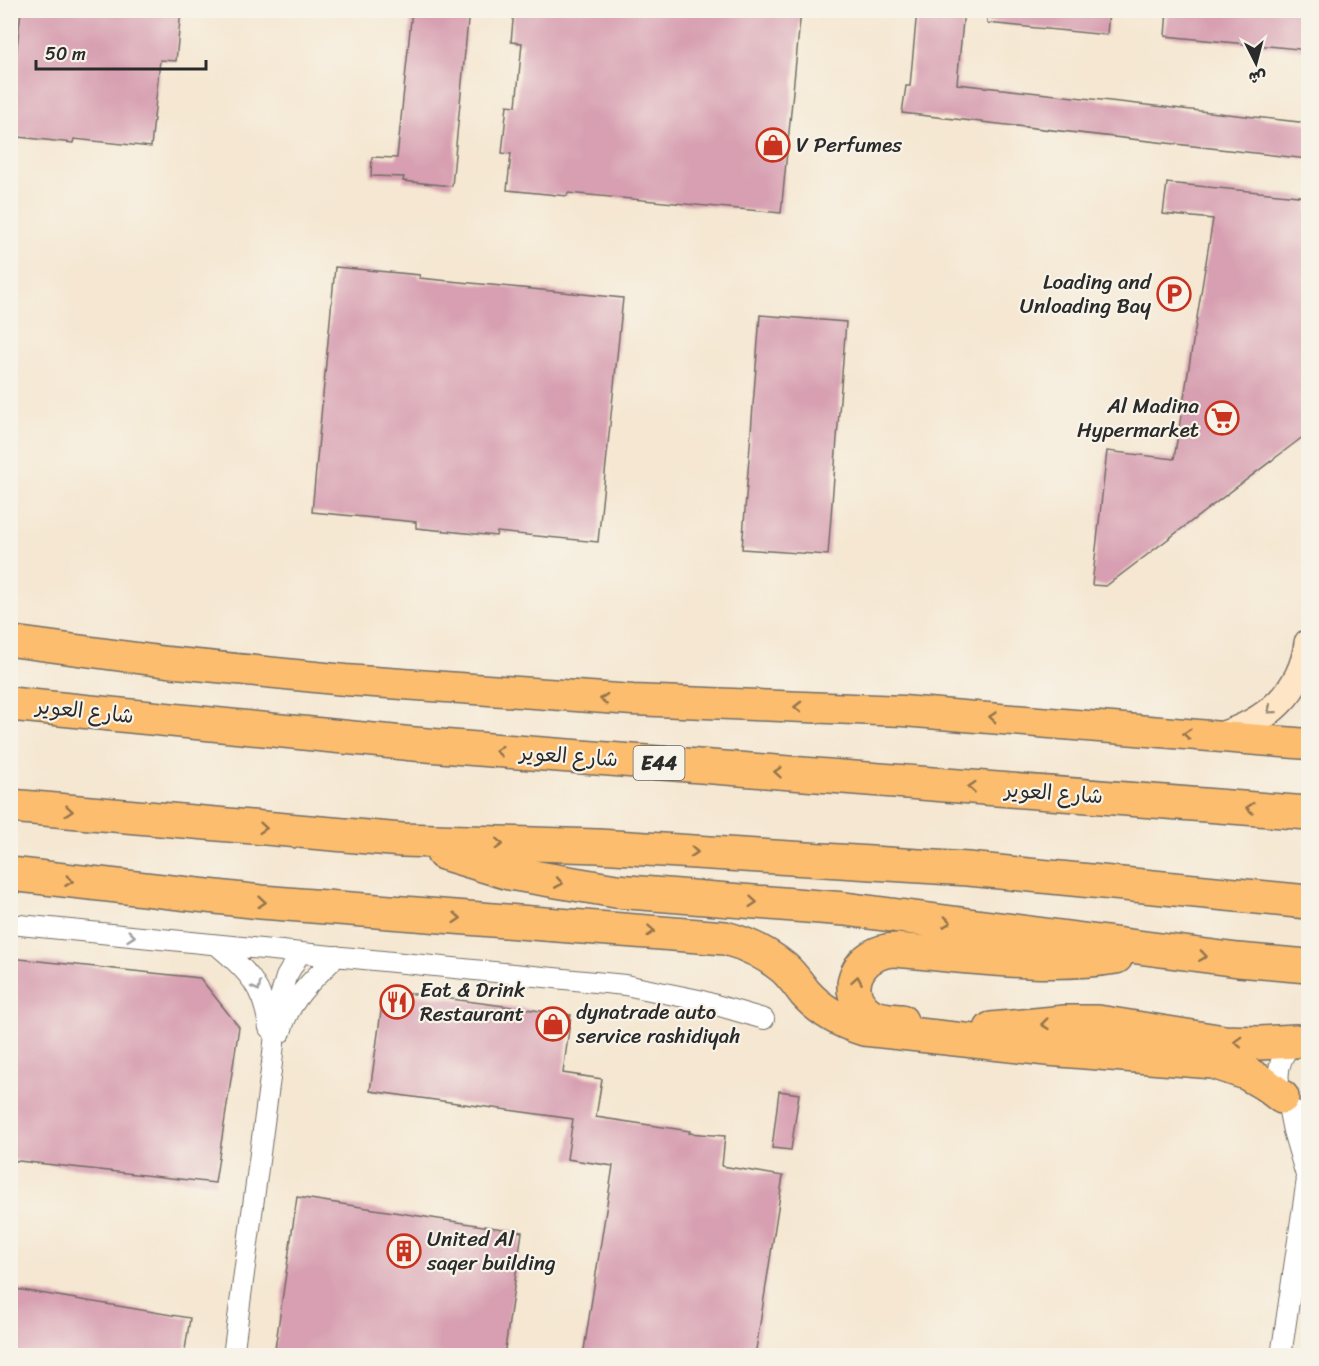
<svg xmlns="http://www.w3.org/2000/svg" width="1319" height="1366" font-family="Sriracha,'Playpen Sans Arabic',sans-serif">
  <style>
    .building { fill: #d79fb1 }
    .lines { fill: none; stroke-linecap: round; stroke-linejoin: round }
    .street-casing { stroke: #726d65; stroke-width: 22 }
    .secondary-casing { stroke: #726d65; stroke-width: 30 }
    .primary-casing { stroke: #726d65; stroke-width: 33 }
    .highway-casing { stroke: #726d65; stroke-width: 36 }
    .street { stroke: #fff; stroke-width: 20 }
    .secondary { stroke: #fee5c5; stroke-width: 27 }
    .primary { stroke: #fcbd6e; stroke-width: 30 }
    .highway { stroke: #fcbd6e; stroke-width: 33 }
    .oneway { stroke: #94744c }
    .oneway2 { stroke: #948878 }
    .oneway3 { stroke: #a0a0a0 }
    .labels { text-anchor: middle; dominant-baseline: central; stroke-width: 4.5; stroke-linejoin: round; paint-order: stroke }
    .shield { fill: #f7f3e8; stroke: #686764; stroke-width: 1.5 }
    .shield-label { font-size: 20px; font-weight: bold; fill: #2b2b2b }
    .poi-label { font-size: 21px; fill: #2b2b2b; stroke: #f7f3e8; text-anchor: start }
    .street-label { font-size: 21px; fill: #2b2b2b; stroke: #f7f3e8 }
  </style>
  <rect width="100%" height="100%" fill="#f7f3e8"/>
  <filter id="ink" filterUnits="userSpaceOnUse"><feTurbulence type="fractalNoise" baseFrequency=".0167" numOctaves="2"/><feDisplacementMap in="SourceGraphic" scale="12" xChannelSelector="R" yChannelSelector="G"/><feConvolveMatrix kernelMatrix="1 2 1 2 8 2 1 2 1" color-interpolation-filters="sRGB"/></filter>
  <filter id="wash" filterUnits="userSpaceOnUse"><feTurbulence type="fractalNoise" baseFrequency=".008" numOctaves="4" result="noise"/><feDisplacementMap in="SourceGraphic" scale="24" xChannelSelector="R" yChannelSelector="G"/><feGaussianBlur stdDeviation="1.35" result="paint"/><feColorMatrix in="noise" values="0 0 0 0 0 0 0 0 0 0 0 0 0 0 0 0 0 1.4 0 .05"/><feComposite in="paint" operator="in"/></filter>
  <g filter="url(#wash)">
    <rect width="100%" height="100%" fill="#f5e7d1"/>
    <g id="blocks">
      <path class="building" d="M 21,10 L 181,10 L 176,61 L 160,60 L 151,147 L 74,139 L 73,143 L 10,136 L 10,113 Z
        M 412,10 L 469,10 L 452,186 L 403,181 L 404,177 L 371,176 L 372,157 L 397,158 Z
        M 514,10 L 801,10 L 781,213 L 568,193 L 567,196 L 507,190 L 511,154 L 502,153 L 507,105 L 516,106 L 522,43 L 511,42 Z
        M 917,10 L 964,10 L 957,84 L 1308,123 L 1308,159 L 902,113 L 906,86 L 910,86 Z
        M 987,10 L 1109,10 L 1107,35 L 987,23 Z
        M 1167,10 L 1308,10 L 1308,50 L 1165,36 Z
        M 1167,183 L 1308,197 L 1308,433 L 1106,586 L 1092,585 L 1107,451 L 1174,459 L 1213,219 L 1163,214 Z
        M 335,267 L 420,275 L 419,278 L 623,298 L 598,542 L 497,532 L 496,536 L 416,528 L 416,522 L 312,512 Z
        M 760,315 L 846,322 L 828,555 L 742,549 Z
        M 10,958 L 200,978 L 239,1027 L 215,1183 L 10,1160 Z
        M 384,990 L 571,1015 L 563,1073 L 602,1079 L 596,1117 L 690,1131 L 689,1133 L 725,1136 L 722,1166 L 783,1176 L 755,1356 L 583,1356 L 613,1166 L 567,1159 L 573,1119 L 370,1091 Z
        M 779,1091 L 799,1094 L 791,1150 L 772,1148 Z
        M 297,1197 L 522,1232 L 504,1356 L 274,1356 Z
        M 10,1288 L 190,1318 L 184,1356 L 10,1356 Z"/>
    </g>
  </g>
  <g filter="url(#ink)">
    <use href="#blocks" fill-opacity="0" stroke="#726d65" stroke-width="1.5"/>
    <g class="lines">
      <defs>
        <path id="street" d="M 10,924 L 625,985 L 699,1000 L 764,1019
          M 217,945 C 247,970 264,987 269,1028
          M 281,1032 C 290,999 313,979 337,956
          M 1300,1039 C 1267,1058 1274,1106 1308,1120
          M 233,1356 L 272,1063 L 278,1004 L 286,977 L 300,953
          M 1281,1356 L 1307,1179 L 1293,1131 L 1288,1106"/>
        <path id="secondary" d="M 1220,736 C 1266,722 1302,692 1308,643"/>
        <path id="primary" d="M 10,641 L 167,662 L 345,680 L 633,700 L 903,711 L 1308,744"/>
        <path id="highway" d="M 10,704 L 414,744 L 1308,813
          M 10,806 L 402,840 L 598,846 L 968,869 L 1308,902
          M 443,853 L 509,873 L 616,891 L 845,909 L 1238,960 L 1308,966
          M 10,874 L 261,902 L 725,938 C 747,944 766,953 784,968 C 792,975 798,984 805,993 C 821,1011 841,1022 864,1029 L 1047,1049 L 1213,1062 L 1246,1073 L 1265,1084 L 1282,1097
          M 901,1021 C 890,1020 878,1020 869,1014 C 838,991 859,950 896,950 C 966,956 1047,968 1116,957
          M 991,1029 L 1065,1022 L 1098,1022 L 1224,1042 L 1260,1043 L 1296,1041"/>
      </defs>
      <use href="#street" class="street-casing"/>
      <use href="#secondary" class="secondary-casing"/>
      <use href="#primary" class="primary-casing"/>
      <use href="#highway" class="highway-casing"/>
      <use href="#street" class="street"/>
      <use href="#secondary" class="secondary"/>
      <use href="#primary" class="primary"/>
      <use href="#highway" class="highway"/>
    </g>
    <defs><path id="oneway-chevron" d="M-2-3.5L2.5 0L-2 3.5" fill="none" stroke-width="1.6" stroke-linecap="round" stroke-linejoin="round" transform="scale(1.5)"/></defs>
    <g class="oneway">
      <use href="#oneway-chevron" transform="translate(604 699) rotate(-177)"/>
      <use href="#oneway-chevron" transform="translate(798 707) rotate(-179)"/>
      <use href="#oneway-chevron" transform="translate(993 717) rotate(-175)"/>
      <use href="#oneway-chevron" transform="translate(1187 734) rotate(-175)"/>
      <use href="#oneway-chevron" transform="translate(499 751) rotate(-176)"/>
      <use href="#oneway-chevron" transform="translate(778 772) rotate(-175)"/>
      <use href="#oneway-chevron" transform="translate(972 787) rotate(-176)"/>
      <use href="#oneway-chevron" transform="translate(1250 808) rotate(-176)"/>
      <use href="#oneway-chevron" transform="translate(69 811) rotate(5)"/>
      <use href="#oneway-chevron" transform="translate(263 828) rotate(5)"/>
      <use href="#oneway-chevron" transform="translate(499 844) rotate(2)"/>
      <use href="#oneway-chevron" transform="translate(694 852) rotate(4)"/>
      <use href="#oneway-chevron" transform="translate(69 881) rotate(7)"/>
      <use href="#oneway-chevron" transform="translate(559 883) rotate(10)"/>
      <use href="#oneway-chevron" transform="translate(262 902) rotate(5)"/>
      <use href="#oneway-chevron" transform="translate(753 902) rotate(5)"/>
      <use href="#oneway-chevron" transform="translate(457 918) rotate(4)"/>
      <use href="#oneway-chevron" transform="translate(947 922) rotate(7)"/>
      <use href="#oneway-chevron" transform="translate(651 931) rotate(4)"/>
      <use href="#oneway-chevron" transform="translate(1203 956) rotate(8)"/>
      <use href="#oneway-chevron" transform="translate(857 980) rotate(-80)"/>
      <use href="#oneway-chevron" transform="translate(1045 1024) rotate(174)"/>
      <use href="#oneway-chevron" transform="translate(1238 1042) rotate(-178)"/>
    </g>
    <use class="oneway2" href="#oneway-chevron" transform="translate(1271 710) rotate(140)"/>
    <g class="oneway3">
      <use href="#oneway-chevron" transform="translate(131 936) rotate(6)"/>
      <use href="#oneway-chevron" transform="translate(257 987) rotate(61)"/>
    </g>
  </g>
  <defs>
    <symbol id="shop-ring" viewBox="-11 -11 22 22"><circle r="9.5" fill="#f7f3e8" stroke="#c8321e" stroke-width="1.5"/><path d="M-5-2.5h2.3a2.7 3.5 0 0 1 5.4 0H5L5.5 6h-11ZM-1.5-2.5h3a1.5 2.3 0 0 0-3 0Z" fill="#c8321e"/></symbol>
    <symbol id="parking-ring" viewBox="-11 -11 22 22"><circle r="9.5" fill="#f7f3e8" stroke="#c8321e" stroke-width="1.5"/><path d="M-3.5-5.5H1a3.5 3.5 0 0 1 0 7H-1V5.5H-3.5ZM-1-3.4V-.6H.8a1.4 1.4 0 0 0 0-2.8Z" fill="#c8321e"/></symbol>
    <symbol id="supermarket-ring" viewBox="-11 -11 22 22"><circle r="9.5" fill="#f7f3e8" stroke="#c8321e" stroke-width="1.5"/><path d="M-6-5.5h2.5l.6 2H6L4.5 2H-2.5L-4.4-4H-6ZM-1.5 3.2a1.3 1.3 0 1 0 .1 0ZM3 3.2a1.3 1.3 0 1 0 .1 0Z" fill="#c8321e"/></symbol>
    <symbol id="restaurant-ring" viewBox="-11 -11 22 22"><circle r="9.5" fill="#f7f3e8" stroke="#c8321e" stroke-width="1.5"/><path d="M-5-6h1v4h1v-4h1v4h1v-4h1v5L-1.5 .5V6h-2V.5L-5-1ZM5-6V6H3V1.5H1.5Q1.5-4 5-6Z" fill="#c8321e"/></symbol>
    <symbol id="building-ring" viewBox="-11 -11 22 22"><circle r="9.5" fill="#f7f3e8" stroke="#c8321e" stroke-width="1.5"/><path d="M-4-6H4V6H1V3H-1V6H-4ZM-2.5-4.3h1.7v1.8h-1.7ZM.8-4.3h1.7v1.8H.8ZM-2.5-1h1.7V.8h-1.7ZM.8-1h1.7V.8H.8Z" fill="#c8321e"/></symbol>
  </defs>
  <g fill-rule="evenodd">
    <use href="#shop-ring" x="754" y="126" width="38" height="38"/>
    <use href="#parking-ring" x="1155" y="275" width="38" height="38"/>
    <use href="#supermarket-ring" x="1203" y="399" width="38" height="38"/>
    <use href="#restaurant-ring" x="378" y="983" width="38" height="38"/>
    <use href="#shop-ring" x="534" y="1005" width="38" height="38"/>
    <use href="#building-ring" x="385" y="1232" width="38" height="38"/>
  </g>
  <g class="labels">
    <rect class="shield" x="633.5" y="746" width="51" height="34" rx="4.5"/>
    <g class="shield-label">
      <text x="659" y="763">E44</text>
    </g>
    <g class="poi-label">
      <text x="796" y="145">V Perfumes</text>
      <text x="1151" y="282" text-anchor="end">Loading and<tspan x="1151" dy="24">Unloading Bay</tspan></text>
      <text x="1199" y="406" text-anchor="end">Al Madina<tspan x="1199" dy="24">Hypermarket</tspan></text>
      <text x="420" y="990">Eat &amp; Drink<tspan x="420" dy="24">Restaurant</tspan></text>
      <text x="576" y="1012">dynatrade auto<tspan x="576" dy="24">service rashidiyah</tspan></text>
      <text x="427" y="1239">United Al<tspan x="427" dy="24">saqer building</tspan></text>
    </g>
    <g class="street-label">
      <text transform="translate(85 711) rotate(6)">شارع العوير</text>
      <text transform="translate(569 756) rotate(4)">شارع العوير</text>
      <text transform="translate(1054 793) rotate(4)">شارع العوير</text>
    </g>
  </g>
  <rect width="1319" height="1366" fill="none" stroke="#f7f3e8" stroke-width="36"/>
  <g transform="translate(1256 63) rotate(174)" stroke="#f7f3e8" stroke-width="4.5" paint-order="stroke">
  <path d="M0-4.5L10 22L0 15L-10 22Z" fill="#2b2b2b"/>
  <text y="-9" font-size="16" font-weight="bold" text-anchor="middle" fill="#2b2b2b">ش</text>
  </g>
  <path d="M36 60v9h170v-9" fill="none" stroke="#2b2b2b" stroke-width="3"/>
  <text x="45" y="60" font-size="18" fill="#2b2b2b" stroke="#f7f3e8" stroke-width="4.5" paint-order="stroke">50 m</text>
</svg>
